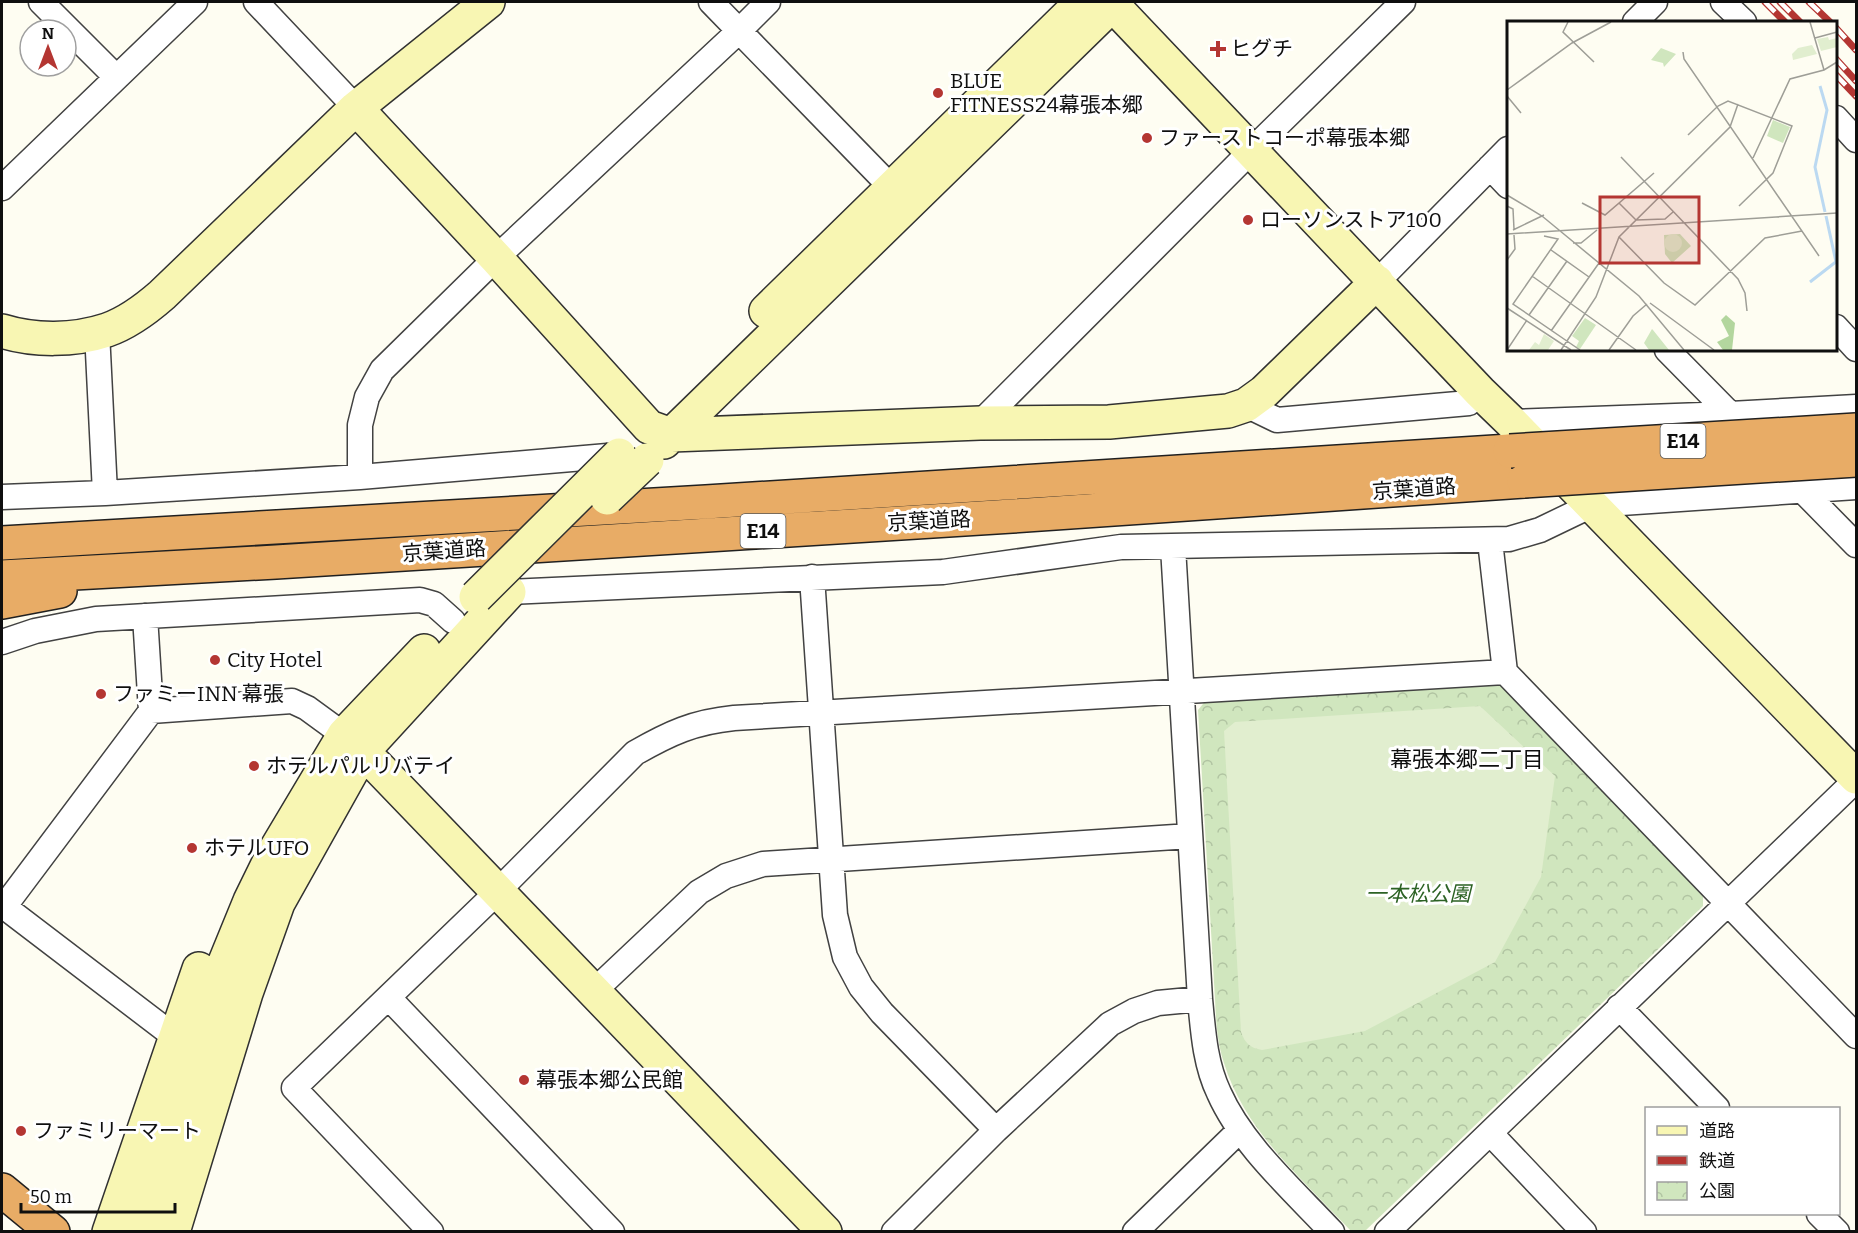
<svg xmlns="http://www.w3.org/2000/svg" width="1858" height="1233" font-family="Bitter,'Noto Sans JP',serif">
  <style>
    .park { fill: url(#park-crowns) }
    .pitch { fill: #e1eecf }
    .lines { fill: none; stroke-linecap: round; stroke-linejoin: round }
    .street-casing { stroke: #424242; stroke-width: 27 }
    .secondary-casing { stroke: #313131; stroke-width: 36 }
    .highway-casing { stroke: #202020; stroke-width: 36 }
    .street { stroke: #fff; stroke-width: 24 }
    .secondary { stroke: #f8f6b3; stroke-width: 33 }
    .highway { stroke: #e8ac66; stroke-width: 33 }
    .rail-casing { stroke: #b43632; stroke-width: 7 }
    .rail { stroke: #fff; stroke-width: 4.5; stroke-dasharray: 14; stroke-linecap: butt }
    .secondary-bridge-casing { stroke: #313131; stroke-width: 36; stroke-linecap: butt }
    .highway-bridge-casing { stroke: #202020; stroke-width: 36; stroke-linecap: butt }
    .secondary-bridge { stroke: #f8f6b3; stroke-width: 33 }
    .highway-bridge { stroke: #e8ac66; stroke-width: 33 }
    .poi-dot { fill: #b43632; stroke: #fff; stroke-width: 2 }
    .labels { text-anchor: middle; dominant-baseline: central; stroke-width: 6; stroke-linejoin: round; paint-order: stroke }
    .shield { fill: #fff; stroke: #575757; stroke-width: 1.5 }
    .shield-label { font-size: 20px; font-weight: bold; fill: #0f0f0f }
    .poi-label { font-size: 21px; fill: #0f0f0f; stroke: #fff; text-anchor: start }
    .street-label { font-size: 21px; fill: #0f0f0f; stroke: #fff }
    .park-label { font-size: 21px; font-style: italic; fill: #2c6224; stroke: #fff }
    .neighbourhood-label { font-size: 22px; fill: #0f0f0f; stroke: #fff }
    .inset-river { fill: none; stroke: #bbd9f1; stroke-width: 3 }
    .inset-road { fill: none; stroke: #9e9e97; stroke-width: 1.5 }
    .view { fill: #b43632; fill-opacity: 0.15; stroke: #b43632; stroke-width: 3 }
    .inset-edge { fill: none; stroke: #0f0f0f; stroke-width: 3 }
  </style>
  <defs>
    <pattern id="park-crowns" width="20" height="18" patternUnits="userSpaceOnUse" patternTransform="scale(1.5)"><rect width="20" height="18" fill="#d0e6be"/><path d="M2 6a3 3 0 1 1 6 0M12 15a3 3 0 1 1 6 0" fill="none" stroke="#b1c4a2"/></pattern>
  </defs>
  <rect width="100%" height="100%" fill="#fefdf2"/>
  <path class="park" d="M 1490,682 L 1506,687 L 1703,891 L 1703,906 L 1365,1231 L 1350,1230 C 1302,1179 1245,1131 1224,1063 C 1217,1042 1216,1020 1215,999 L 1198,710 L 1207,699 Z"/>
  <path class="pitch" d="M 1480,706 L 1555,776 L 1541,877 L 1495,962 L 1365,1031 L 1262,1050 C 1250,1048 1245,1043 1241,1032 L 1224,731 L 1235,722 Z"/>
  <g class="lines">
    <defs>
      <path id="street" d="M 41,2 L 116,77
        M 256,2 L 356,108
        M 711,2 L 891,187
        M 1723,2 L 1744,22
        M 1635,22 L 1655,2
        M 1836,118 L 1856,140
        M 1490,167 L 1508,186
        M 2,188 L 195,2
        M 1377,282 L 1508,149
        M 1836,327 L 1856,349
        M 1667,350 L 1730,414
        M 1246,405 L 1277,420 L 1469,403 L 1480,392
        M 1511,422 L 1730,414 L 1856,407
        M 980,423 L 1252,150 L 1403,2
        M 360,477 L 360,425 L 367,397 L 382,370 L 496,258 L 739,31 L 768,2
        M 1802,490 L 1856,545
        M 105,493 L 360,477 L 619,455
        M 2,497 L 105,493 L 97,332
        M 1490,541 L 1505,672 L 1856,1036
        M 1173,547 L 1200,999 C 1203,1031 1205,1064 1219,1093 C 1242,1145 1293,1190 1332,1232
        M 812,577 L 835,915 L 845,957 L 861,987 L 882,1013 L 996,1130
        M 509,592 L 943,572 L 1121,547 L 1509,539 L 1540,530 L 1592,505 L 1856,487
        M 2,642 L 35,631 L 96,619 L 420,600 L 434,604 L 453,621
        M 151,711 L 292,701 L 307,708 L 344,735
        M 2,905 L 175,1037
        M 4,907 L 151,711 L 145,616
        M 594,991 L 699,892 L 726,876 L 763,864 L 1190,836
        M 389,998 L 612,1232
        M 1619,1007 L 1717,1108
        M 1491,1134 L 1584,1232
        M 1819,1214 L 1837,1232
        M 431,1232 L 294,1088 L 487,902 L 635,753 C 670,733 694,722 734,718 L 1505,672
        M 894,1232 L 996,1130 L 1110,1024 L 1134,1011 L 1158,1003 L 1200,999
        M 1135,1232 L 1239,1131
        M 1387,1232 L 1856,780"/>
      <path id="secondary" d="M 1110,2 L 1480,392 L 1511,422 L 1856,777
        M 356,108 L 496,258 L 649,427 L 671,435 L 980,423 L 1109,422 L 1228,411 L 1246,405 L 1264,392 L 1377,282
        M 766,311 L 1079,5
        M 2,331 C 34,341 74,341 107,330 C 127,323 146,309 162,295 L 356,108 L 488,2
        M 664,442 L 1115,2
        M 347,737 L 378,767 L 825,1232
        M 109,1232 L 199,969
        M 142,1232 L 216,984 L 250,901 L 273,854 L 344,735 L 424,651
        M 173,1232 L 246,993 L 278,903 L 363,751 L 509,592"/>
      <path id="highway" d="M 2,543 L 706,502 L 1510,451
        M 2,577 L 276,562 L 1012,516 L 1524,481
        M 2,602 L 60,591
        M 2,1190 L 53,1232"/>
    </defs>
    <use href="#street" class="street-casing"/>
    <use href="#secondary" class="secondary-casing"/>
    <use href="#highway" class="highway-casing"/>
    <use href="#street" class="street"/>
    <use href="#secondary" class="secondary"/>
    <use href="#highway" class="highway"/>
    <defs>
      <path id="rail" d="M 1765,2 L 1785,22
        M 1780,2 L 1800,22
        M 1809,2 L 1830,22
        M 1836,28 L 1856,50
        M 1836,59 L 1856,81
        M 1836,75 L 1856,96"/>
    </defs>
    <use href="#rail" class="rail-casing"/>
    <use href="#rail" class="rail"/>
    <defs>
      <path id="secondary-bridge" d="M 607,498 L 647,460
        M 476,597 L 619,455"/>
      <path id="highway-bridge" d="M 1510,451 L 1856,430
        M 1524,481 L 1856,460"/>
    </defs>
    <use href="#secondary-bridge" class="secondary-bridge-casing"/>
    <use href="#highway-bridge" class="highway-bridge-casing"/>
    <use href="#secondary-bridge" class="secondary-bridge"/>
    <use href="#highway-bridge" class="highway-bridge"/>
  </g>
  <g class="poi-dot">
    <path d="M1215 40h6v6h6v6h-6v6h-6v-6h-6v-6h6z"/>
    <circle cx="938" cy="93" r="6"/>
    <circle cx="1147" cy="138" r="6"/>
    <circle cx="1248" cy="220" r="6"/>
    <circle cx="215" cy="660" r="6"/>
    <circle cx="101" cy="694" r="6"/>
    <circle cx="254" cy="766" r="6"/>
    <circle cx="192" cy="848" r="6"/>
    <circle cx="524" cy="1080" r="6"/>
    <circle cx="21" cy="1131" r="6"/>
  </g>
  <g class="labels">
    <g class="shield">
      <rect x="1660.5" y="424" width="45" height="34" rx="4.5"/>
      <rect x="740.5" y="514" width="45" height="34" rx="4.5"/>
    </g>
    <g class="shield-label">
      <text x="1683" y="441">E14</text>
      <text x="763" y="531">E14</text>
    </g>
    <g class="poi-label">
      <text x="1230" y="49">ヒグチ</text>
      <text x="950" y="81">BLUE<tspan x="950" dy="24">FITNESS24幕張本郷</tspan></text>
      <text x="1159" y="138">ファーストコーポ幕張本郷</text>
      <text x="1260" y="220">ローソンストア100</text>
      <text x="227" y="660">City Hotel</text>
      <text x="113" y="694">ファミーINN 幕張</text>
      <text x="266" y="766">ホテルパルリバテイ</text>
      <text x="204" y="848">ホテルUFO</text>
      <text x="536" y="1080">幕張本郷公民館</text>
      <text x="33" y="1131">ファミリーマート</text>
    </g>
    <g class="street-label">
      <text transform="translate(1414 489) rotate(-4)">京葉道路</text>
      <text transform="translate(929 521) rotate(-3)">京葉道路</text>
      <text transform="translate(444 551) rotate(-4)">京葉道路</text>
    </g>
    <g class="park-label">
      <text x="1418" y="894">一本松公園</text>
    </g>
    <g class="neighbourhood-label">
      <text x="1467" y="759">幕張本郷二丁目</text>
    </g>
  </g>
  <g transform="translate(1507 21)">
    <rect width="330" height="330" fill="#fefdf2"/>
    <path d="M 219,294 L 228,302 L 225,329 L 216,329 L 210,321 L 222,315 L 214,299 Z" fill="#b3d69e"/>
    <path d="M 154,27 L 169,33 L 157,46 L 156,42 L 144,39 ZM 266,99 L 283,106 L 276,122 L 260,115 ZM 173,213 L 184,225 L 165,242 L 158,233 L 157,214 ZM 78,297 L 89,304 L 73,328 L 69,326 L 72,320 L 65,315 ZM 145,308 L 146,309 L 162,329 L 142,329 L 137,322 Z" fill="#d0e6be"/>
    <path d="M 321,16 L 322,19 L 330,17 L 330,26 L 314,30 L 310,18 ZM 305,24 L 310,33 L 286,39 L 285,33 L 291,27 ZM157 222a9 9 0 1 1 18 0a9 9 0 1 1-18 0ZM 37,313 L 47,320 L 41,329 L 22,329 L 28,321 L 32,324 Z" fill="#e1eecf"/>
    <path class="inset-river" d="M 313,65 L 320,89 L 308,146 L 318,191M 319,195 L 329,241M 303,261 L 330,240"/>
    <path class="inset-road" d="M 61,1 L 56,11 L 87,41M 303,1 L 317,49M 308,17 L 330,11M 176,31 L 177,38 L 312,235M 0,69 L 65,22 L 104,1M 0,75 L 14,92M 181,114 L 211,85 L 221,80 L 285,105 L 266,152 L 232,185M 114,136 L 231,258 L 238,272 L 240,290M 246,137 L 283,58 L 317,49 L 330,41M 0,174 L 35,195 L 132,275 L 177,329M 75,182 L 98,194 L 147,152M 112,182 L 129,199 L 158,198 L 166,191M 0,185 L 6,188 L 7,208M 6,209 L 37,194M 0,213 L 330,192M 37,215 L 51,218 L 6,283 L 73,329M 112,216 L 157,262 L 188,284 L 258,217 L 295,210M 66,222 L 74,222 L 90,209M 44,229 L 82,256M 0,239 L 8,228 L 7,214M 25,255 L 129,329M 143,282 L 207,329M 0,287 L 64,329M 22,294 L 60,240M 44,310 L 92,242M 0,329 L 20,299M 54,329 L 89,276 L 112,216 L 223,106 L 231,83M 102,329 L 126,295 L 140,283"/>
    <path class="view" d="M 93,176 L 192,176 L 192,242 L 93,242 Z"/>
    <rect width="330" height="330" class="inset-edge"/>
  </g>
  <rect width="1858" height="1233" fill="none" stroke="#0f0f0f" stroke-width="6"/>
  <rect x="1645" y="1107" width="195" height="108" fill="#ffffff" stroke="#9f9f9f" stroke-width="1.5"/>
  <rect x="1657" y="1126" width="30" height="9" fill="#f8f6b3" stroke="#9f9f9f" stroke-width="1.5"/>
  <text x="1699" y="1137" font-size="18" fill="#0f0f0f">道路</text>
  <rect x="1657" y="1156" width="30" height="9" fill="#b43632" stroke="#9f9f9f" stroke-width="1.5"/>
  <text x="1699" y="1167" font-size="18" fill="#0f0f0f">鉄道</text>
  <rect x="1657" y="1182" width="30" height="18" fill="url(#park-crowns)" stroke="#9f9f9f" stroke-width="1.5"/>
  <text x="1699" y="1197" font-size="18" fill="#0f0f0f">公園</text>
  <g transform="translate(48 48)"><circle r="28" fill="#ffffff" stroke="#9f9f9f" stroke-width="1.5"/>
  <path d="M0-4.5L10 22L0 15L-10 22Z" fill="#b43632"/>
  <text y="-9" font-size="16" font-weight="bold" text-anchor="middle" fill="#0f0f0f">N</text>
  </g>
  <path d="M21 1203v9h154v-9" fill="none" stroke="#0f0f0f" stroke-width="3"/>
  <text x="30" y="1203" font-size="18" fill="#0f0f0f" stroke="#ffffff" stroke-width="4.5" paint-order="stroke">50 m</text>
</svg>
